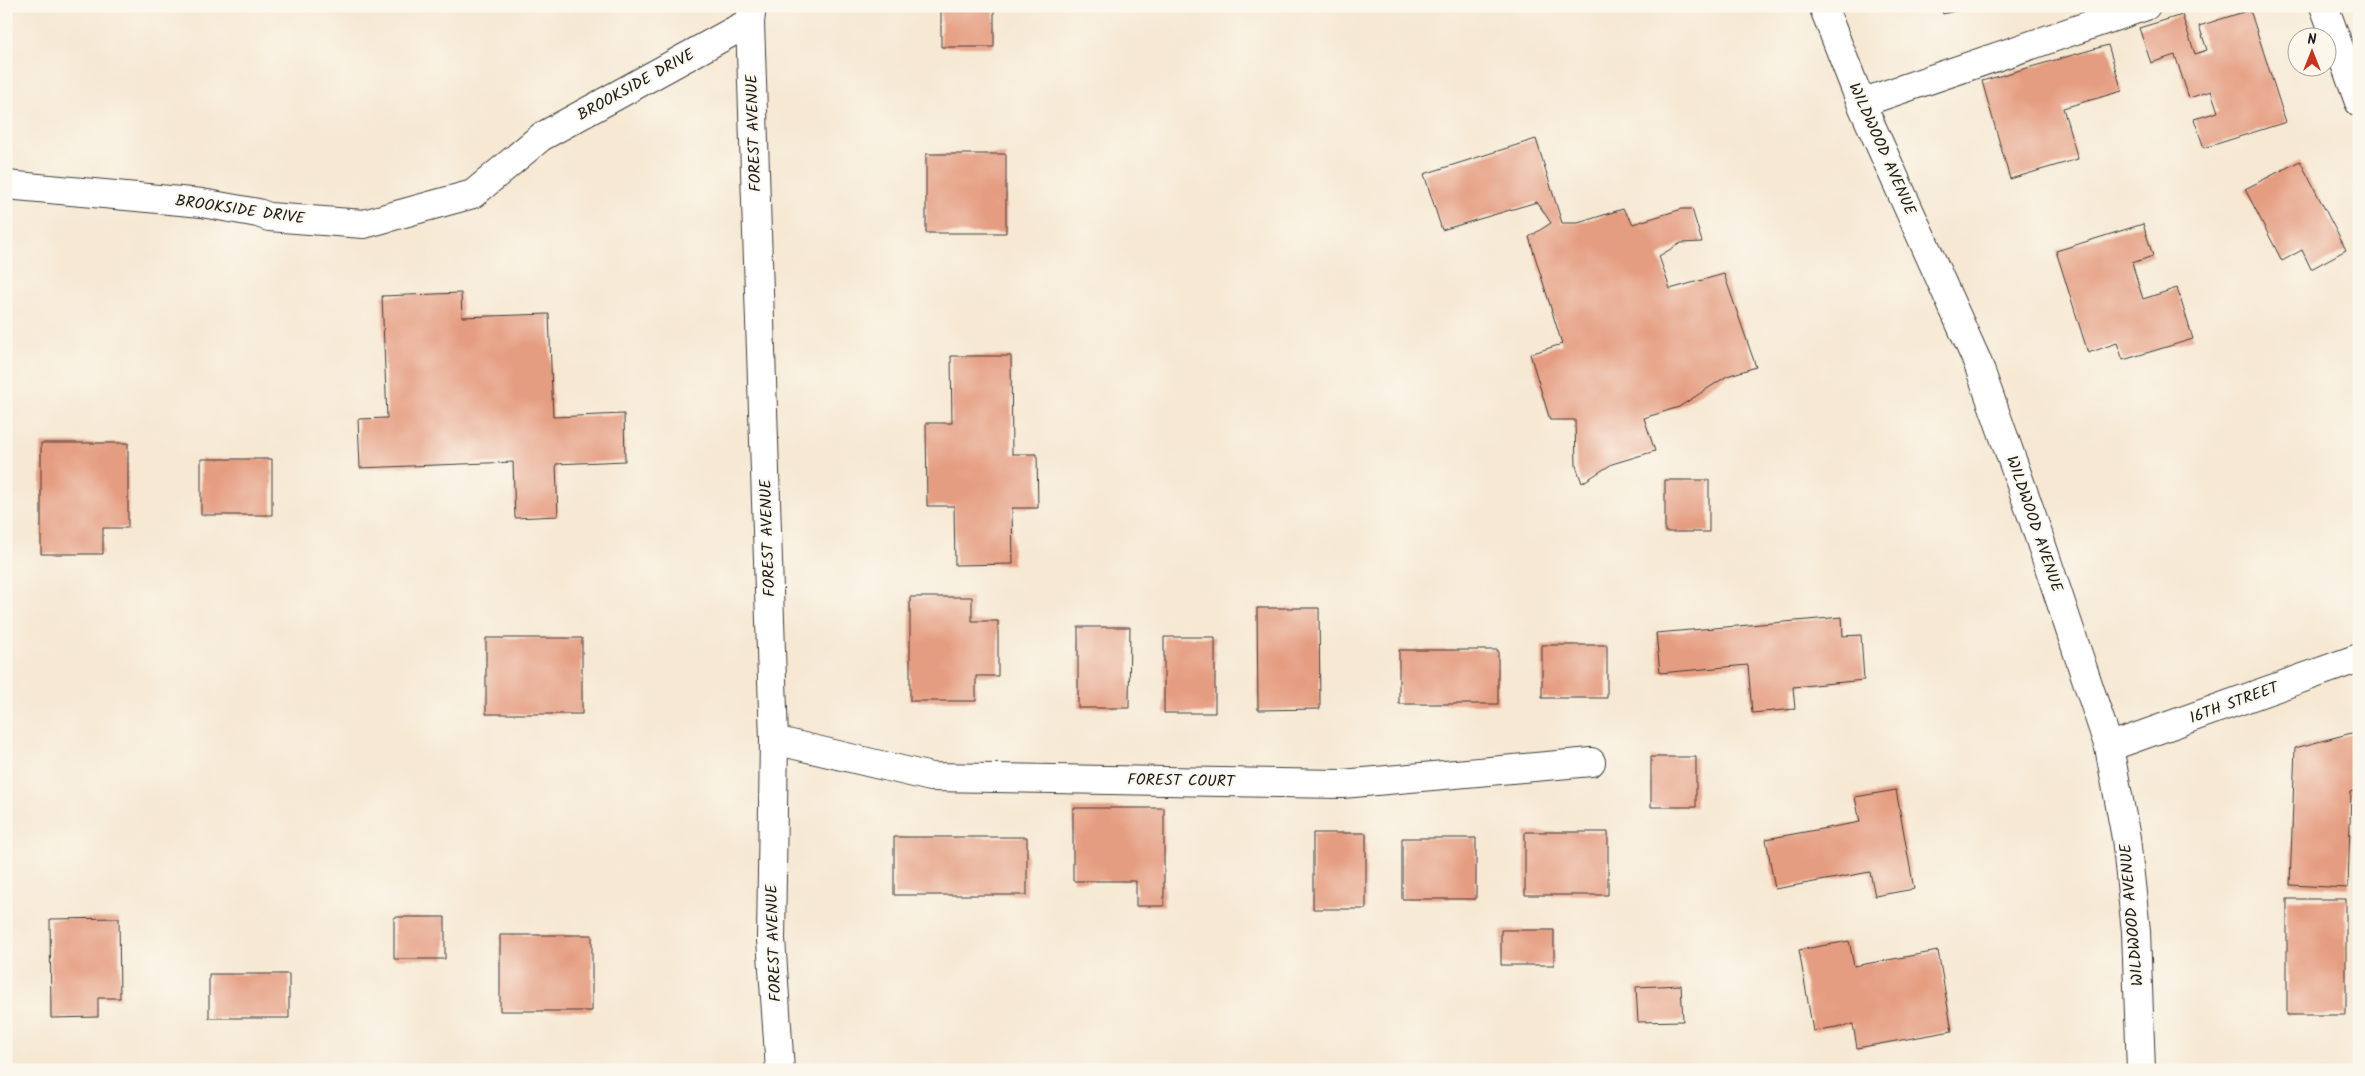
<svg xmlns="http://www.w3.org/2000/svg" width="2365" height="1076" font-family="Kalam,sans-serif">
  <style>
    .building { fill: #e59d81 }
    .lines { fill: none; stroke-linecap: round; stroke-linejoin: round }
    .minor-casing { stroke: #3d3b37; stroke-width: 30 }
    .minor { stroke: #fff; stroke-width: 28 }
    .labels { text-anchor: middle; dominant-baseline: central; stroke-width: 4; stroke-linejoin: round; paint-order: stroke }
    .street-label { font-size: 16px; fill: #1c1c1c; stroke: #fbf7ec }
  </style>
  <rect width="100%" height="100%" fill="#fbf7ec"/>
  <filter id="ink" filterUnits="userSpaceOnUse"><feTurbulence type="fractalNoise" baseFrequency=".02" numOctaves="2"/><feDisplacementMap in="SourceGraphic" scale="10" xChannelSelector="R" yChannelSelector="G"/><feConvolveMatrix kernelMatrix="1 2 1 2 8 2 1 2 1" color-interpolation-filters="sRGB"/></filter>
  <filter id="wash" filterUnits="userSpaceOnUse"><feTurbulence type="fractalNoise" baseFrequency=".0096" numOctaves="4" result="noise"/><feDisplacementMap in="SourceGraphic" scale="20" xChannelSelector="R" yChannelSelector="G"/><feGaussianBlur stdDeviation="1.12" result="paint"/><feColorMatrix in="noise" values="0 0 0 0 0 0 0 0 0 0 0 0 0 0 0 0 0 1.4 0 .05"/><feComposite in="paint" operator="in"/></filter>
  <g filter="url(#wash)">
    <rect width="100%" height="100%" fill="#f6e8d3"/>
    <g id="blocks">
      <path class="building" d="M 941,6 L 994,6 L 994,47 L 941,47 Z
        M 1941,6 L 1970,6 L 1970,7 L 1943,14 Z
        M 2250,10 L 2286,122 L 2204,148 L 2194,119 L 2218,112 L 2211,91 L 2189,98 L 2175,55 L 2151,63 L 2139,28 L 2182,15 L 2195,54 L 2207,50 L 2199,26 Z
        M 2108,45 L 2122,91 L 2063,108 L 2078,159 L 2010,179 L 1982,81 Z
        M 1536,139 L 1562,223 L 1578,223 L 1623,209 L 1633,224 L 1682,209 L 1692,209 L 1702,242 L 1681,243 L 1659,256 L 1670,289 L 1724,274 L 1756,367 L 1727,376 L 1679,407 L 1644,418 L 1655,451 L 1612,464 L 1582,483 L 1576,466 L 1575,420 L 1550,420 L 1530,354 L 1562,344 L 1529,237 L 1551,223 L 1537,202 L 1442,230 L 1424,174 Z
        M 926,154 L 1006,154 L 1006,233 L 926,233 Z
        M 2300,161 L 2346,250 L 2311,269 L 2302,250 L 2282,261 L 2245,189 Z
        M 2143,224 L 2153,256 L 2132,263 L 2143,299 L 2177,288 L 2193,339 L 2123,360 L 2117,343 L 2088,353 L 2056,251 Z
        M 461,293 L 462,317 L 549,314 L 553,417 L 624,414 L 625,461 L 556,464 L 558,516 L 515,518 L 513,462 L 360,468 L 358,419 L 387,418 L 382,296 Z
        M 951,356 L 1011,356 L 1012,454 L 1037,454 L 1038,508 L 1012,508 L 1013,564 L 955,565 L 954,506 L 927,506 L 926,423 L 952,423 Z
        M 41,443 L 128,443 L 128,528 L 103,528 L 103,554 L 41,554 Z
        M 201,459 L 272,459 L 272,515 L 201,515 Z
        M 1665,480 L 1709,480 L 1709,532 L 1665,532 Z
        M 910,597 L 972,597 L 972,621 L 998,621 L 998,676 L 976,676 L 976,701 L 910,701 Z
        M 1257,608 L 1319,608 L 1320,709 L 1258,710 Z
        M 1842,617 L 1843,636 L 1861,635 L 1864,680 L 1793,687 L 1795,709 L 1752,713 L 1748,665 L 1660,673 L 1656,633 Z
        M 1078,627 L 1130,627 L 1129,708 L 1078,708 Z
        M 1164,637 L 1215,637 L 1215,713 L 1164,713 Z
        M 486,638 L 582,638 L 582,714 L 486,714 Z
        M 1542,645 L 1607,645 L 1607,698 L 1542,698 Z
        M 1399,650 L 1498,650 L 1498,704 L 1399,704 Z
        M 2359,731 L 2359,790 L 2351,792 L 2348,888 L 2290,885 L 2295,748 Z
        M 1651,757 L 1696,757 L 1696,807 L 1651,807 Z
        M 1896,790 L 1914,889 L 1875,896 L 1870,872 L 1775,889 L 1766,839 L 1860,822 L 1855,797 Z
        M 1073,808 L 1164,808 L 1164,906 L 1136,906 L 1136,881 L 1073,881 Z
        M 1525,832 L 1608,832 L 1608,895 L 1525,895 Z
        M 1313,833 L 1366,833 L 1366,909 L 1313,909 Z
        M 894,837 L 1027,837 L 1027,895 L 894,895 Z
        M 1402,838 L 1476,838 L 1476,899 L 1402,899 Z
        M 2287,899 L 2346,899 L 2346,1015 L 2287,1015 Z
        M 394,917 L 445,917 L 445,959 L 394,959 Z
        M 119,918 L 120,998 L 98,998 L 98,1017 L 51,1018 L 50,919 Z
        M 1501,930 L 1554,930 L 1554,965 L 1501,965 Z
        M 500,935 L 592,935 L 592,1011 L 500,1011 Z
        M 1849,941 L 1854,966 L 1938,951 L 1952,1031 L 1857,1048 L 1853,1024 L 1813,1031 L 1799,950 Z
        M 209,974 L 289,974 L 289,1018 L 209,1018 Z
        M 1681,985 L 1683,1021 L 1638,1022 L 1636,987 Z"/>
    </g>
  </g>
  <g filter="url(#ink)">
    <use href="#blocks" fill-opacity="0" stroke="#3d3b37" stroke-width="1"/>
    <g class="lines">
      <defs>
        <path id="minor" d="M 752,6 L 750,22 L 774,740 L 771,939 L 780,1070
          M 1823,6 L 1861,103 L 1977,361 L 2032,516 L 2109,747 L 2126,838 L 2136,931 L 2141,1070
          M 2324,6 L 2359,102
          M 1861,103 L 2146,6
          M 6,185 L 202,203 L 258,213 L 269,217 L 364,224 L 473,194 L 541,137 L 750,22
          M 774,740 L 931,777 L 1342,784 L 1591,762
          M 2109,747 L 2359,658"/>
      </defs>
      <use href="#minor" class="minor-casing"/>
      <use href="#minor" class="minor"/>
    </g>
  </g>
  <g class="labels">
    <g class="street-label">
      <text transform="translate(636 85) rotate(-29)">BROOKSIDE DRIVE</text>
      <text transform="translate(754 133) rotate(-92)">FOREST AVENUE</text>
      <text transform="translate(1882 149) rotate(66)">WILDWOOD AVENUE</text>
      <text transform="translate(240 210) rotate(8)">BROOKSIDE DRIVE</text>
      <text transform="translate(2034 524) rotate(71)">WILDWOOD AVENUE</text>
      <text transform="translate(768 538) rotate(-92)">FOREST AVENUE</text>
      <text transform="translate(2234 703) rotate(-20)">16TH STREET</text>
      <text transform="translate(1181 781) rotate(1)">FOREST COURT</text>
      <text transform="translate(2132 915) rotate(-95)">WILDWOOD AVENUE</text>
      <text transform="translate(774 943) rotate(-92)">FOREST AVENUE</text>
    </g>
  </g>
  <rect width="2365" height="1076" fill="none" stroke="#fbf7ec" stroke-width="25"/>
  <g transform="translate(2312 52)"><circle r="24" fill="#fbf7ec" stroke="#a29f99"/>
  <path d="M0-4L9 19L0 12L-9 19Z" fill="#c8321e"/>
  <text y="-8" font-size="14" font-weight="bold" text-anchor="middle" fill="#1c1c1c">N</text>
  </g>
</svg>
